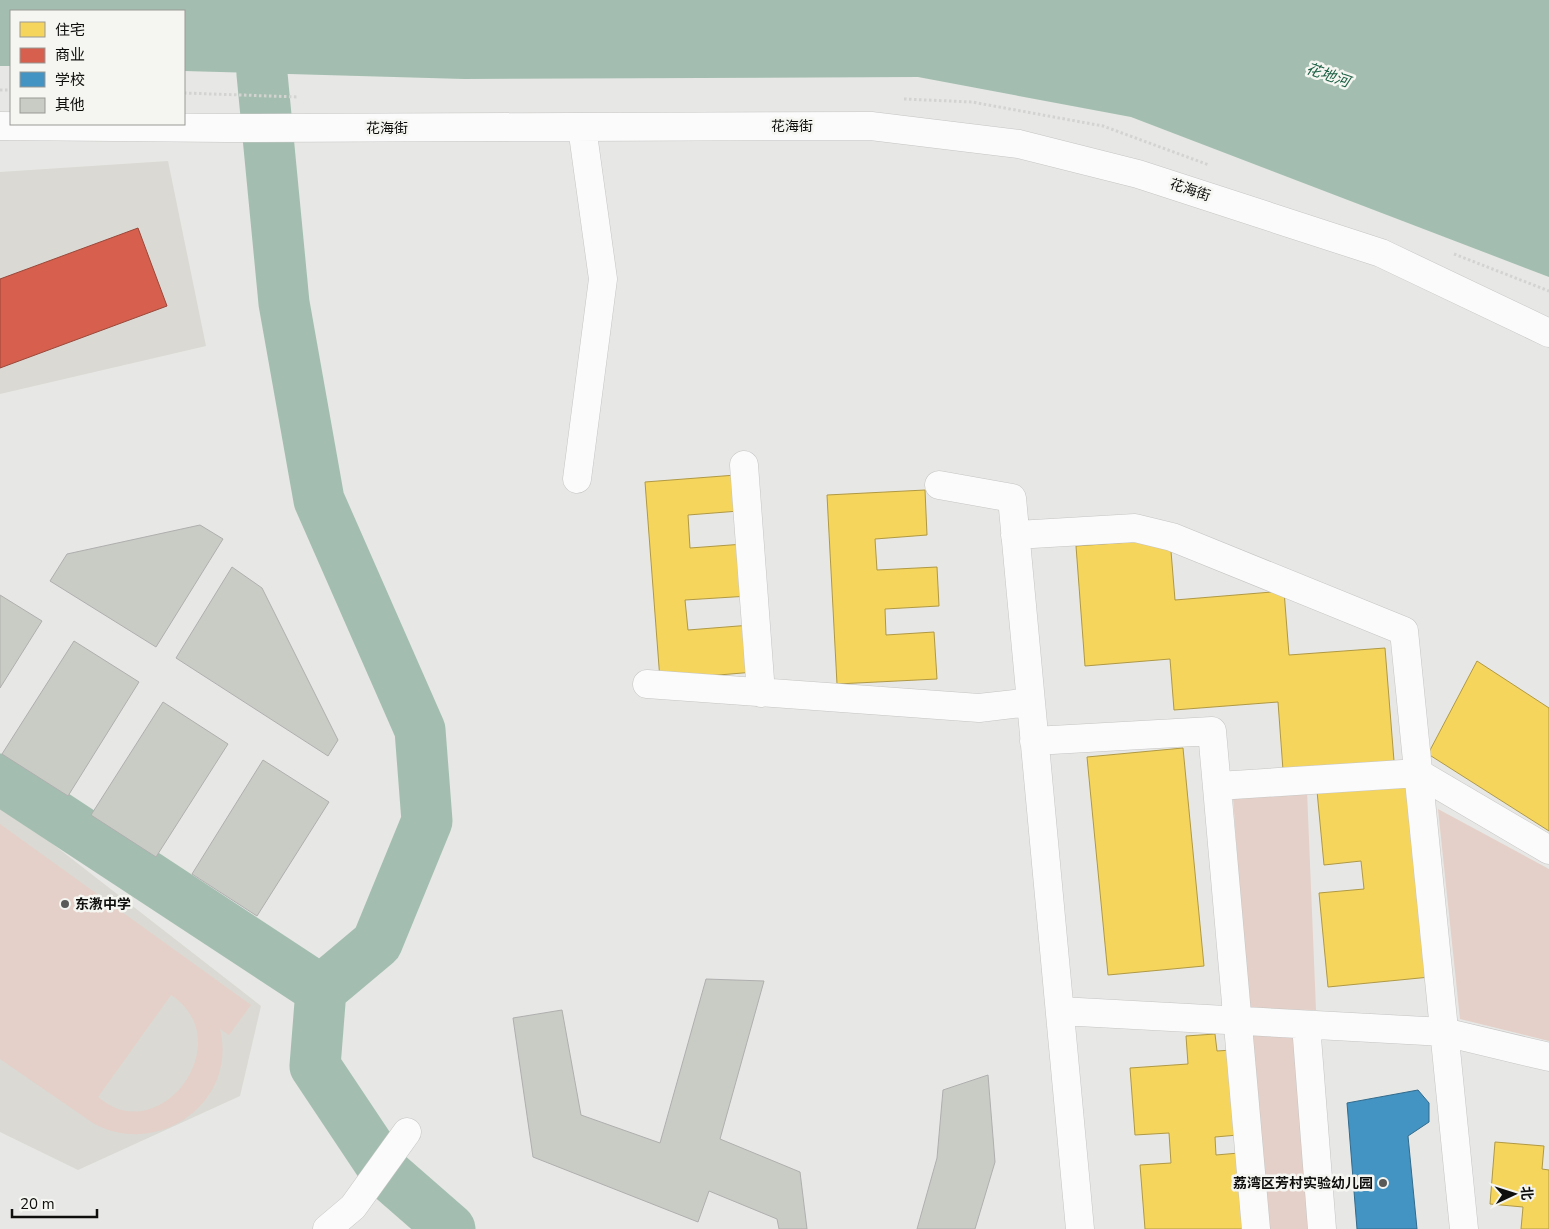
<svg xmlns="http://www.w3.org/2000/svg" width="1549" height="1229" font-family="'Nunito Sans','Noto Sans SC',sans-serif">
  <style>
    .built { fill: #dad9d3 }
    .green { fill: #e4d0c8; fill-rule: evenodd }
    .water { fill: #a3beb0 }
    .homes { fill: #f6d55c; stroke: #b09944 }
    .shops { fill: #d6604d; stroke: #9a473a }
    .schools { fill: #4393c3; stroke: #336b8c }
    .lines { fill: none; stroke-linecap: round; stroke-linejoin: round }
    .river { stroke: #a3beb0; stroke-width: 51 }
    .building { fill: #c9ccc5; stroke: #afafaf }
    .minor-casing { stroke: #c6c5c4; stroke-width: 29 }
    .path { stroke: #d3d3d2; stroke-width: 3; stroke-dasharray: 2.5 2.5; stroke-linecap: butt }
    .minor { stroke: #fbfbfb; stroke-width: 28 }
    .poi-dot { fill: #5a5a59; stroke: #f5f5f1; stroke-width: 2 }
    .labels { text-anchor: middle; dominant-baseline: central; stroke-width: 5; stroke-linejoin: round; paint-order: stroke }
    .street-label { font-size: 14px; fill: #0e0e0d; stroke: #f5f5f1 }
    .poi-label { font-size: 14px; font-weight: bold; fill: #0e0e0d; stroke: #f5f5f1; text-anchor: start }
    .water-label { font-size: 15px; font-style: italic; fill: #1b5f45; stroke: #f5f5f1 }
  </style>
  <rect width="100%" height="100%" fill="#e7e7e5"/>
  <path class="built" d="M 168,161 L 206,346 L 0,394 L 0,172 Z
    M 0,803 L 261,1006 L 240,1096 L 78,1170 L 0,1132 Z"/>
  <path class="green" d="M 1307,791 L 1316,1010 L 1248,1009 L 1233,797 Z
    M 1438,809 L 1549,869 L 1549,1041 L 1460,1019 Z
    M 0,824 L 251,1005 L 229,1035 L 220,1029 C 238,1103 157,1159 93,1123 L 0,1059 ZM 171,995 C 241,1041 160,1151 98,1097 Z
    M 1251,1033 L 1293,1035 L 1310,1229 L 1266,1229 Z"/>
  <path class="water" d="M 0,0 L 1549,0 L 1549,277 L 1131,117 L 918,77 L 464,79 L 184,71 L 184,11 L 11,11 L 11,66 L 0,66 Z"/>
  <path class="homes" d="M 736,475 L 739,511 L 688,515 L 690,548 L 744,544 L 749,596 L 685,600 L 688,630 L 751,625 L 754,672 L 660,680 L 645,482 Z
    M 925,490 L 927,535 L 875,539 L 877,570 L 937,567 L 939,606 L 885,609 L 886,635 L 934,632 L 937,679 L 837,684 L 827,495 Z
    M 1170,539 L 1175,600 L 1284,591 L 1289,655 L 1385,648 L 1394,761 L 1283,770 L 1278,702 L 1174,710 L 1170,659 L 1085,666 L 1076,546 Z
    M 1477,661 L 1549,708 L 1549,831 L 1428,754 Z
    M 1183,748 L 1204,966 L 1108,975 L 1087,757 Z
    M 1412,781 L 1430,977 L 1328,987 L 1319,893 L 1364,889 L 1361,861 L 1324,865 L 1317,791 Z
    M 1215,1034 L 1217,1051 L 1232,1050 L 1238,1135 L 1215,1137 L 1216,1155 L 1239,1153 L 1245,1229 L 1145,1229 L 1140,1165 L 1171,1163 L 1169,1133 L 1135,1135 L 1130,1068 L 1188,1064 L 1186,1036 Z
    M 1495,1142 L 1544,1146 L 1542,1169 L 1549,1170 L 1549,1229 L 1521,1229 L 1523,1207 L 1490,1204 Z"/>
  <path class="shops" d="M 138,228 L 167,306 L 0,368 L 0,279 Z"/>
  <path class="schools" d="M 1418,1090 L 1429,1103 L 1429,1122 L 1408,1136 L 1417,1229 L 1357,1229 L 1347,1103 Z"/>
  <g class="lines">
    <path class="river" d="M 259,0 L 262,74 L 284,303 L 319,500 L 420,730 L 427,821 L 377,943 L 321,990 L 315,1066 L 387,1174 L 450,1229
      M 0,779 L 321,990"/>
  </g>
  <path class="building" d="M 200,525 L 223,539 L 156,647 L 50,581 L 67,554 Z
    M 232,567 L 262,588 L 338,740 L 328,756 L 176,658 Z
    M 0,595 L 42,621 L 0,688 Z
    M 74,641 L 139,682 L 68,796 L 2,754 Z
    M 163,702 L 228,744 L 156,857 L 91,815 Z
    M 263,760 L 329,802 L 257,916 L 192,874 Z
    M 706,979 L 764,981 L 720,1139 L 800,1172 L 807,1229 L 779,1229 L 777,1219 L 709,1191 L 698,1222 L 533,1157 L 513,1018 L 562,1010 L 581,1115 L 660,1143 Z
    M 988,1075 L 995,1162 L 975,1229 L 917,1229 L 937,1158 L 943,1090 Z"/>
  <g class="lines">
    <defs>
      <path id="minor" d="M 0,126 L 227,128 L 871,126 L 1019,144 L 1138,174 L 1381,253 L 1549,333
        M 744,465 L 761,693
        M 577,479 L 603,279 L 582,127
        M 939,485 L 1012,498 L 1080,1229
        M 1015,535 L 1135,528 L 1172,537 L 1404,631 L 1464,1229
        M 647,684 L 979,708 L 1031,702
        M 1034,741 L 1212,731 L 1256,1229
        M 1218,786 L 1418,773 L 1549,850
        M 1060,1011 L 1444,1032 L 1549,1057
        M 1306,1025 L 1322,1229
        M 327,1229 L 353,1207 L 407,1132"/>
    </defs>
    <use href="#minor" class="minor-casing"/>
    <path class="path" d="M 0,90 L 11,90
      M 184,93 L 298,97
      M 904,99 L 972,102 L 1103,126 L 1209,165
      M 1454,254 L 1549,291"/>
    <use href="#minor" class="minor"/>
  </g>
  <g class="poi-dot">
    <circle cx="65" cy="904" r="5"/>
    <circle cx="1383" cy="1183" r="5"/>
  </g>
  <g class="labels">
    <g class="street-label">
      <text x="792" y="126">花海街</text>
      <text x="387" y="128">花海街</text>
      <text transform="translate(1190 190) rotate(18)">花海街</text>
    </g>
    <g class="poi-label">
      <text x="75" y="904">东漖中学</text>
      <text x="1373" y="1183" text-anchor="end">荔湾区芳村实验幼儿园</text>
    </g>
    <g class="water-label">
      <text transform="translate(1328 75) rotate(19)">花地河</text>
    </g>
  </g>
  <rect x="10" y="10" width="175" height="115" fill="#f5f5f1" stroke="#999996"/>
  <rect x="20" y="22" width="25" height="15" fill="#f6d55c" stroke="#999996"/>
  <text x="55" y="35" font-size="15" fill="#0e0e0d">住宅</text>
  <rect x="20" y="48" width="25" height="15" fill="#d6604d" stroke="#999996"/>
  <text x="55" y="60" font-size="15" fill="#0e0e0d">商业</text>
  <rect x="20" y="72" width="25" height="15" fill="#4393c3" stroke="#999996"/>
  <text x="55" y="85" font-size="15" fill="#0e0e0d">学校</text>
  <rect x="20" y="98" width="25" height="15" fill="#c9ccc5" stroke="#999996"/>
  <text x="55" y="110" font-size="15" fill="#0e0e0d">其他</text>
  <g transform="translate(1514 1194) rotate(86)" stroke="#f5f5f1" stroke-width="4" paint-order="stroke">
  <path d="M0-4L9 19L0 12L-9 19Z" fill="#0e0e0d"/>
  <text y="-8" font-size="14" font-weight="bold" text-anchor="middle" fill="#0e0e0d">北</text>
  </g>
  <path d="M12 1209v8h85v-8" fill="none" stroke="#0e0e0d" stroke-width="2.5"/>
  <text x="20" y="1209" font-size="15" fill="#0e0e0d" stroke="#f5f5f1" stroke-width="4" paint-order="stroke">20 m</text>
</svg>
